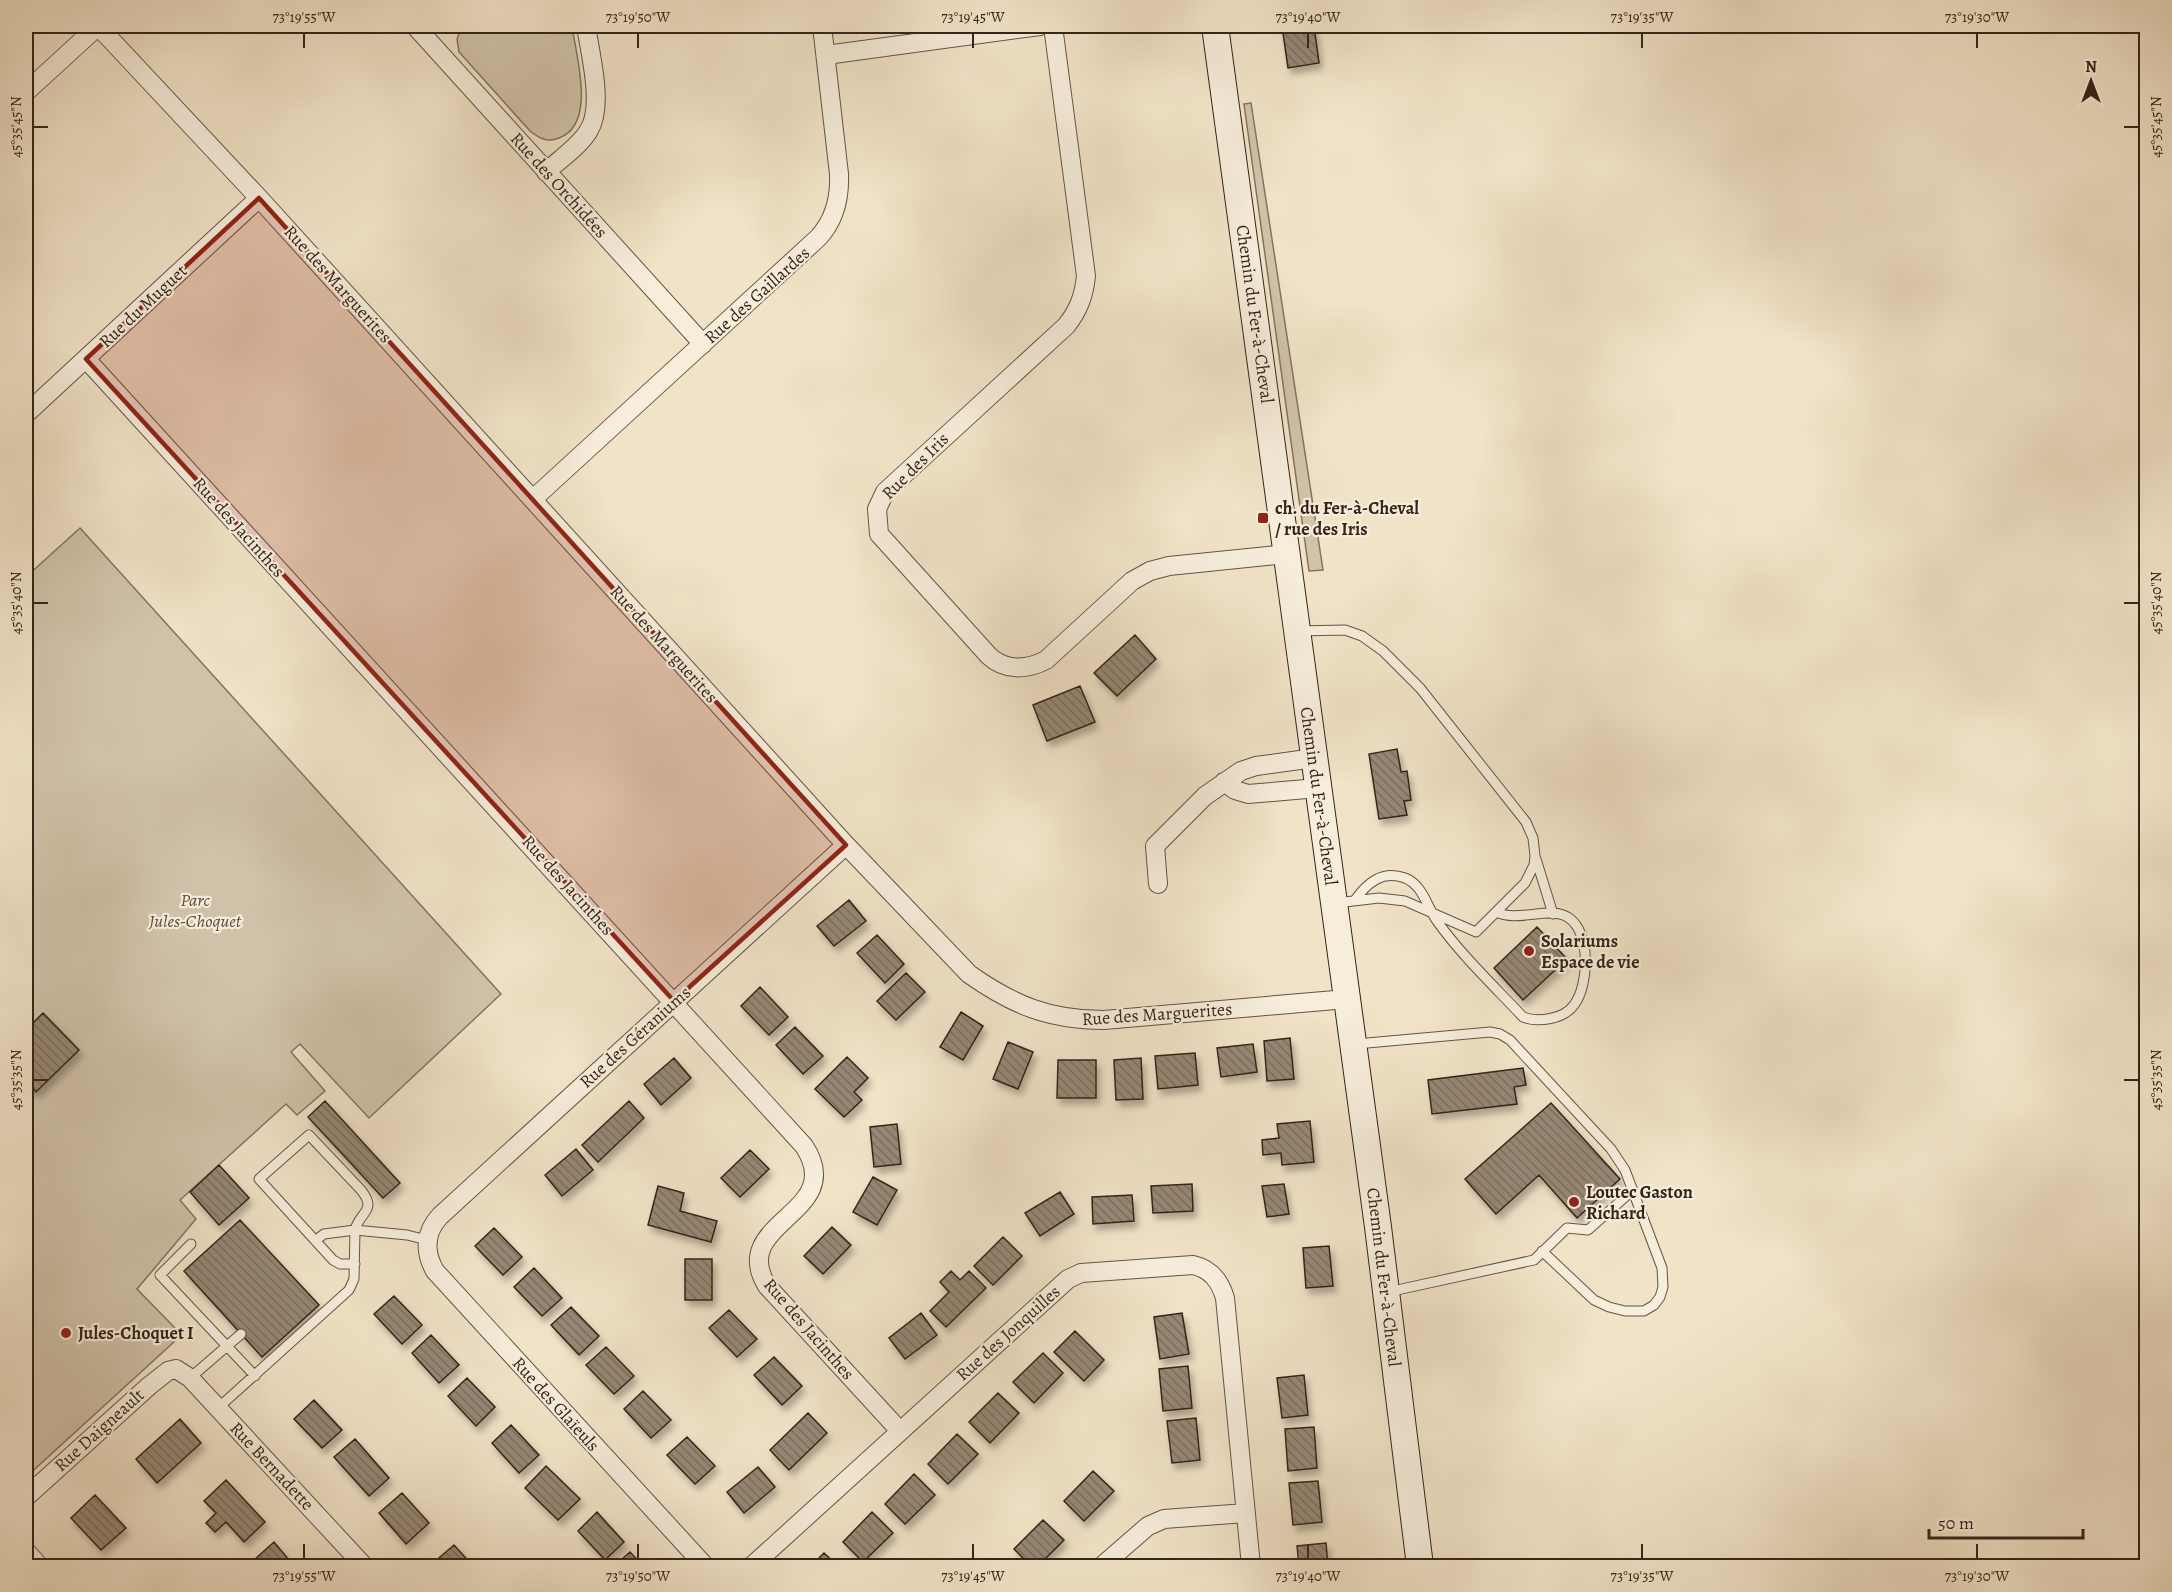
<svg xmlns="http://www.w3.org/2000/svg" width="2172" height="1592" font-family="Alegreya,serif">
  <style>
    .green { fill: #d1c3aa; stroke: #827462; stroke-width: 1.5 }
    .building { fill: url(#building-back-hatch); stroke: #342419; stroke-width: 1.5; filter: url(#shadow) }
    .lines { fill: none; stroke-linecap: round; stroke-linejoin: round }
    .lane-casing { stroke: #635445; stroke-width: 11 }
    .street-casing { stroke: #635445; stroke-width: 20 }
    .secondary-casing { stroke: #342419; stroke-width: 28 }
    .lane { stroke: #f6eddb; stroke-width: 9 }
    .street { stroke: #f6eddb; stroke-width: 18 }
    .secondary { stroke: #f6eddb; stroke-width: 26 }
    .marked { fill: #8f2418; fill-opacity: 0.2; stroke: #8f2418; stroke-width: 4.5; stroke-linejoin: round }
    .ticks { fill: none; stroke: #342419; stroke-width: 2 }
    .poi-dot { fill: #8f2418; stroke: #f6eddb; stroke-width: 2 }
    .labels { text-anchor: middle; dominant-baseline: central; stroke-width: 4.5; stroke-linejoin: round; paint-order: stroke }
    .street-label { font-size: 18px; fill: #342419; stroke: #f6eddb }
    .poi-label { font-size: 18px; font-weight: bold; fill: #342419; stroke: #f6eddb; text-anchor: start }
    .park-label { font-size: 18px; font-style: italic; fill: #5b4c3d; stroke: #f6eddb }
    .neatline { fill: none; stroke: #342419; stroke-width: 2 }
    .ticks-label { font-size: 15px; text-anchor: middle; fill: #342419 }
  </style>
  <defs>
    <pattern id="building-back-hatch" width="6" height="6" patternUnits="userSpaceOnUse" patternTransform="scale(1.5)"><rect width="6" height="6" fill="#968774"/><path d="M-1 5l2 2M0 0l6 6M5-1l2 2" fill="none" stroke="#7b6e5e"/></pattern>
    <filter id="shadow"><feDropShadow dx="3.5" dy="6" stdDeviation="3" flood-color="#0004"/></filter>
  </defs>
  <rect width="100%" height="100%" fill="#f1e3c8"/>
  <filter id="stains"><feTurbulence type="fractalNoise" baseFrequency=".00333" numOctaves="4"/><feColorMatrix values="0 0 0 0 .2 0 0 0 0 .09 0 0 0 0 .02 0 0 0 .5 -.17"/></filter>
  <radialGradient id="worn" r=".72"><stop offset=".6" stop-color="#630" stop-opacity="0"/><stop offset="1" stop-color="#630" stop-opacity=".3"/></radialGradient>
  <path class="green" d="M 462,26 L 572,26 C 576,56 597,124 559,138 C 547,143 539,138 530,131 L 459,52 L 457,39 Z
    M 1251,103 L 1323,570 L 1309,571 L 1244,104 Z
    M 80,528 L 501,994 L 369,1118 L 300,1044 L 291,1052 L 325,1091 L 297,1115 L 286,1104 L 180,1200 L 196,1219 L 137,1289 L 175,1328 L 174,1342 L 26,1477 L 26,577 Z"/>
  <path class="building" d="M 1282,26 L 1314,26 L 1319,63 L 1288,68 Z
    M 1135,635 L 1156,659 L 1117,696 L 1094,673 Z
    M 1080,686 L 1095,722 L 1047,741 L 1033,705 Z
    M 1397,749 L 1401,772 L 1407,771 L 1411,800 L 1404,801 L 1407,815 L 1379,819 L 1369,754 Z
    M 849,900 L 866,921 L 834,946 L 817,926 Z
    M 1537,927 L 1567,959 L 1523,1000 L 1494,968 Z
    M 877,935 L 904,964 L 885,983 L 857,953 Z
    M 906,973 L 925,992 L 896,1020 L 877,1001 Z
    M 760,987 L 788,1017 L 769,1035 L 741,1006 Z
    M 961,1012 L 983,1026 L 963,1060 L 940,1047 Z
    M 43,1013 L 79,1050 L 36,1092 L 31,1086 L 26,1092 L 26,1030 Z
    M 795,1027 L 823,1056 L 803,1074 L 776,1045 Z
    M 1290,1038 L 1294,1079 L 1267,1081 L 1264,1041 Z
    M 1008,1042 L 1033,1052 L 1018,1089 L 993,1079 Z
    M 1253,1044 L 1257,1072 L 1221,1077 L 1217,1048 Z
    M 1195,1053 L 1198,1085 L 1158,1089 L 1155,1056 Z
    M 847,1057 L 868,1078 L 854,1092 L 862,1100 L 844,1117 L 815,1089 Z
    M 674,1058 L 691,1078 L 661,1105 L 644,1084 Z
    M 1141,1058 L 1143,1099 L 1116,1100 L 1114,1060 Z
    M 1058,1060 L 1096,1060 L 1096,1098 L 1057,1098 Z
    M 1523,1068 L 1526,1085 L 1514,1087 L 1517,1104 L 1432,1114 L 1428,1080 Z
    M 325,1101 L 400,1183 L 383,1198 L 308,1117 Z
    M 629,1101 L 644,1118 L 598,1162 L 582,1145 Z
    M 1551,1103 L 1620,1179 L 1577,1218 L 1539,1175 L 1496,1214 L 1465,1179 Z
    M 1310,1121 L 1314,1162 L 1282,1165 L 1281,1153 L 1263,1155 L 1262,1140 L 1279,1138 L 1277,1124 Z
    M 897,1124 L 901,1164 L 874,1167 L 870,1127 Z
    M 576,1149 L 593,1170 L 562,1196 L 545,1175 Z
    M 750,1150 L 769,1169 L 740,1197 L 721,1178 Z
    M 219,1165 L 249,1198 L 219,1225 L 190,1192 Z
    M 873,1177 L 897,1190 L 877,1225 L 853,1212 Z
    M 1192,1184 L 1193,1211 L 1153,1213 L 1151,1186 Z
    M 1284,1184 L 1289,1214 L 1267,1217 L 1262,1186 Z
    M 658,1186 L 684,1193 L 680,1211 L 717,1221 L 711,1242 L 648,1225 Z
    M 1060,1192 L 1074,1214 L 1040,1236 L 1025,1213 Z
    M 1132,1195 L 1134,1221 L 1093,1224 L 1092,1197 Z
    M 240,1220 L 319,1305 L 262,1357 L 184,1271 Z
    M 832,1227 L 851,1245 L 823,1274 L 804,1256 Z
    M 494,1228 L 522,1257 L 503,1275 L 475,1246 Z
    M 1003,1237 L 1022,1256 L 993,1285 L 974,1266 Z
    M 1329,1246 L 1333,1286 L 1306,1288 L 1303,1248 Z
    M 685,1259 L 712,1259 L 712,1300 L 685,1300 Z
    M 534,1268 L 562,1298 L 542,1316 L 514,1287 Z
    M 951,1271 L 960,1280 L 969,1271 L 986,1288 L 946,1327 L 930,1311 L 949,1292 L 940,1282 Z
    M 394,1296 L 422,1325 L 402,1344 L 374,1314 Z
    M 571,1307 L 599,1336 L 579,1355 L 551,1325 Z
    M 729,1310 L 757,1339 L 737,1357 L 709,1328 Z
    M 921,1313 L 937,1335 L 905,1359 L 889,1338 Z
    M 1182,1313 L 1189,1354 L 1160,1359 L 1154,1317 Z
    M 1075,1331 L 1104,1360 L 1084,1381 L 1054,1352 Z
    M 431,1335 L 459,1365 L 439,1383 L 412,1353 Z
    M 606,1347 L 634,1376 L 614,1394 L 586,1365 Z
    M 1043,1353 L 1063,1373 L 1034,1403 L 1013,1382 Z
    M 774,1357 L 802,1386 L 782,1405 L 754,1375 Z
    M 1188,1366 L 1192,1408 L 1163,1411 L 1159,1369 Z
    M 1304,1375 L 1308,1415 L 1282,1418 L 1277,1378 Z
    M 467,1378 L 495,1407 L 476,1426 L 448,1396 Z
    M 643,1391 L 671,1420 L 651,1438 L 624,1409 Z
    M 998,1393 L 1019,1413 L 990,1443 L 969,1422 Z
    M 314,1400 L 342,1430 L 322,1448 L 294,1419 Z
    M 808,1413 L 827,1433 L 789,1470 L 770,1450 Z
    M 1196,1418 L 1200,1460 L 1172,1463 L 1167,1421 Z
    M 180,1419 L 201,1443 L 157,1483 L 136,1459 Z
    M 511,1425 L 539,1455 L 519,1473 L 492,1443 Z
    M 1314,1427 L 1317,1468 L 1288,1471 L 1285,1429 Z
    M 957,1434 L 978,1454 L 948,1484 L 928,1464 Z
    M 687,1437 L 715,1466 L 695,1484 L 667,1455 Z
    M 355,1439 L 389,1478 L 369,1496 L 334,1457 Z
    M 546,1466 L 580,1499 L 558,1520 L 525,1488 Z
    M 758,1467 L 775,1487 L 744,1513 L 727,1492 Z
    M 1093,1471 L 1114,1491 L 1084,1521 L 1064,1501 Z
    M 914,1474 L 935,1495 L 905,1524 L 885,1504 Z
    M 226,1480 L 265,1522 L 244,1542 L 226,1522 L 215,1532 L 206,1523 L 216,1513 L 204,1501 Z
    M 1318,1481 L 1322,1522 L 1293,1525 L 1289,1483 Z
    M 402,1493 L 429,1523 L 406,1544 L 379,1513 Z
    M 95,1495 L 126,1528 L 101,1550 L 71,1518 Z
    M 597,1512 L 624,1542 L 605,1560 L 578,1531 Z
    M 872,1512 L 893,1533 L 863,1562 L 843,1542 Z
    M 1043,1520 L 1064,1540 L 1038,1566 L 1031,1566 L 1014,1549 Z
    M 274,1542 L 293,1565 L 295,1566 L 260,1566 L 254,1560 Z
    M 1326,1543 L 1328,1566 L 1299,1566 L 1297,1546 Z
    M 454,1545 L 473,1566 L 435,1566 L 432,1564 Z
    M 630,1552 L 643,1566 L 614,1566 Z
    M 824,1553 L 838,1566 L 811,1566 Z
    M 1209,1561 L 1209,1566 L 1180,1566 L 1180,1564 Z"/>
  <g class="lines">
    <defs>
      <path id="lane" d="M 1298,631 L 1345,630 L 1362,636 L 1383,651 L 1420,688 L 1526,822 L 1533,838 L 1535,856 L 1534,865 L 1525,883 L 1476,932 L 1405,901 L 1379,898 L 1336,903
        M 1536,859 L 1553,914
        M 1355,900 C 1367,883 1382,870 1405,878 C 1423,885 1427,907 1437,921 C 1462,956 1494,986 1523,1017 C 1538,1023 1564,1019 1574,1005 C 1589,985 1591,933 1569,918 C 1550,905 1519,923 1496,912
        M 1356,1044 L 1490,1032 L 1500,1034 L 1510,1040 L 1611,1149 L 1625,1170 L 1662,1268 L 1663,1287 L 1660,1297 L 1654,1305 L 1644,1311 L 1625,1311 L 1609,1307 L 1594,1300 L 1542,1251
        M 316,1240 L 324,1234 L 355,1230 C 359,1212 378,1211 361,1190 L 309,1135 L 259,1179 L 333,1260 L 340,1264 L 355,1264
        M 191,1244 L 160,1275 L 255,1376
        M 1388,1292 L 1534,1260 L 1567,1228 L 1588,1230 L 1633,1190
        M 190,1378 L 241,1334
        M 218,1408 L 349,1290 L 354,1279 L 355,1230 L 407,1235 L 427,1240"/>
      <path id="street" d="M 98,26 L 259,198 L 846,845 L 969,974 C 1013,1005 1049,1020 1104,1020 L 1347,999
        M 415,26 L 703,344
        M 1053,26 L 1086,276 C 1084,295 1079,310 1066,326 L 885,492 L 877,509 L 879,534 L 989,656 C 1005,671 1027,670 1046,660 L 1132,581 L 1150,571 L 1169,566 L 1287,554
        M 826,55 L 1040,26
        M 26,92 L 98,26
        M 546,172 C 560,159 580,146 589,130 C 604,106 590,53 586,26
        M 86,359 L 804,1146 C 849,1214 727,1221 767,1286 L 900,1431
        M 26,414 L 259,198
        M 533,499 L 818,238 C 835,220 840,198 839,174 L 822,26
        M 1224,782 L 1235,790 L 1248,794 L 1318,788
        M 1158,884 L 1155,846 L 1205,796 L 1241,771 L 1256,766 L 1314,758
        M 26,1497 L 149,1386 L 168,1371 L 176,1369 L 190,1378 L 364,1566
        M 26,1551 L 39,1566
        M 705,1566 L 435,1271 C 424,1252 425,1232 440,1216 L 846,845
        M 752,1566 L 1068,1279 L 1081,1273 L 1193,1265 C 1211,1269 1220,1281 1225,1298 L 1251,1566
        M 1102,1566 L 1148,1526 L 1164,1519 L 1246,1513"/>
      <path id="secondary" d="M 1215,26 L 1378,1227 L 1420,1566"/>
    </defs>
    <use href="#lane" class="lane-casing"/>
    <use href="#street" class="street-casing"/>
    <use href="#secondary" class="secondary-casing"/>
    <use href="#lane" class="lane"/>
    <use href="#street" class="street"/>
    <use href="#secondary" class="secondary"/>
  </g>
  <path class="marked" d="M 259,198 L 846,845 L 674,1001 L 86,359 Z"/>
  <path class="ticks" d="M 304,33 L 304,48M 638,33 L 638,48M 973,33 L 973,48M 1308,33 L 1308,48M 1642,33 L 1642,48M 1977,33 L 1977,48M 33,127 L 48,127M 2124,127 L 2139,127M 33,603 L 48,603M 2124,603 L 2139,603M 33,1080 L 48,1080M 2124,1080 L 2139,1080M 304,1544 L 304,1559M 638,1544 L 638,1559M 973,1544 L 973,1559M 1308,1544 L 1308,1559M 1642,1544 L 1642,1559M 1977,1544 L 1977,1559"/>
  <g class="poi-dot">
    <rect x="1257" y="512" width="12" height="12" rx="3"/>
    <circle cx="1529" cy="951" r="6"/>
    <circle cx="1574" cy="1202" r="6"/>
    <circle cx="66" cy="1333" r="6"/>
  </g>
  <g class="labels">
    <g class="street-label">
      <text transform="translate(559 185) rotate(48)">Rue des Orchidées</text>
      <text transform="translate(338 284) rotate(48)">Rue des Marguerites</text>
      <text transform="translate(757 295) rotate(-42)">Rue des Gaillardes</text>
      <text transform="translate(143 306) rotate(-43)">Rue du Muguet</text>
      <text transform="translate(1255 314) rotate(82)">Chemin du Fer-à-Cheval</text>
      <text transform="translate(915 466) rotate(-45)">Rue des Iris</text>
      <text transform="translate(239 527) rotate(48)">Rue des Jacinthes</text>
      <text transform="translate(664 644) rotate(48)">Rue des Marguerites</text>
      <text transform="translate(1319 796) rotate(82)">Chemin du Fer-à-Cheval</text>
      <text transform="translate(568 885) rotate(48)">Rue des Jacinthes</text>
      <text transform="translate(1157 1014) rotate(-4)">Rue des Marguerites</text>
      <text transform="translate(635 1037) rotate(-42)">Rue des Géraniums</text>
      <text transform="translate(1384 1277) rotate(83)">Chemin du Fer-à-Cheval</text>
      <text transform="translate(809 1329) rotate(49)">Rue des Jacinthes</text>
      <text transform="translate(1008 1333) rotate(-42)">Rue des Jonquilles</text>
      <text transform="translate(556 1404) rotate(48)">Rue des Glaïeuls</text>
      <text transform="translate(99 1430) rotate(-42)">Rue Daigneault</text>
      <text transform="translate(272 1466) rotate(47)">Rue Bernadette</text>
    </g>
    <g class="poi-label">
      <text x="1275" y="508">ch. du Fer-à-Cheval<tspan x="1275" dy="21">/ rue des Iris</tspan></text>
      <text x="1541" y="941">Solariums<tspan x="1541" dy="21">Espace de vie</tspan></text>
      <text x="1586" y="1192">Loutec Gaston<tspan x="1586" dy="21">Richard</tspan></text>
      <text x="78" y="1333">Jules-Choquet I</text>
    </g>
    <g class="park-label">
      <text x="195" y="900">Parc<tspan x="195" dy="21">Jules-Choquet</tspan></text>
    </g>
  </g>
  <rect width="2172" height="1592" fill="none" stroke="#f1e3c8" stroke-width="66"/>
  <g transform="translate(2091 81)" stroke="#f6eddb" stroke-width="4.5" paint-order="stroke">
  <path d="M0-4.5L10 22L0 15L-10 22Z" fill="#342419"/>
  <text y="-9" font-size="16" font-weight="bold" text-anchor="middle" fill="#342419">N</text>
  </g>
  <path d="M1929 1529v9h154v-9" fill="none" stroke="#342419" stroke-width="3"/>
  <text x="1938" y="1529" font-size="18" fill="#342419" stroke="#f6eddb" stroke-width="4.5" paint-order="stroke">50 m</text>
  <rect x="33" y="33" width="2106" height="1526" class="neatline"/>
  <g class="ticks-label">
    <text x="304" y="22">73°19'55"W</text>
    <text x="638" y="22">73°19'50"W</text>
    <text x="973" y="22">73°19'45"W</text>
    <text x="1308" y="22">73°19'40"W</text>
    <text x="1642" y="22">73°19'35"W</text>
    <text x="1977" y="22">73°19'30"W</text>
    <text transform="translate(16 127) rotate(-90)" y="5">45°35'45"N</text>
    <text transform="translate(2156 127) rotate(-90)" y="5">45°35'45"N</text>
    <text transform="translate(16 603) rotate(-90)" y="5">45°35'40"N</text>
    <text transform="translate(2156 603) rotate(-90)" y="5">45°35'40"N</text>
    <text transform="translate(16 1080) rotate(-90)" y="5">45°35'35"N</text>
    <text transform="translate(2156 1080) rotate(-90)" y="5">45°35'35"N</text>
    <text x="304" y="1581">73°19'55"W</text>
    <text x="638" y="1581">73°19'50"W</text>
    <text x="973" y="1581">73°19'45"W</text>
    <text x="1308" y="1581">73°19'40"W</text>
    <text x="1642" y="1581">73°19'35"W</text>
    <text x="1977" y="1581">73°19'30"W</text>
  </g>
  <rect width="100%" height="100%" filter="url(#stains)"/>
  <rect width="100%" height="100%" fill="url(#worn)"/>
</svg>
